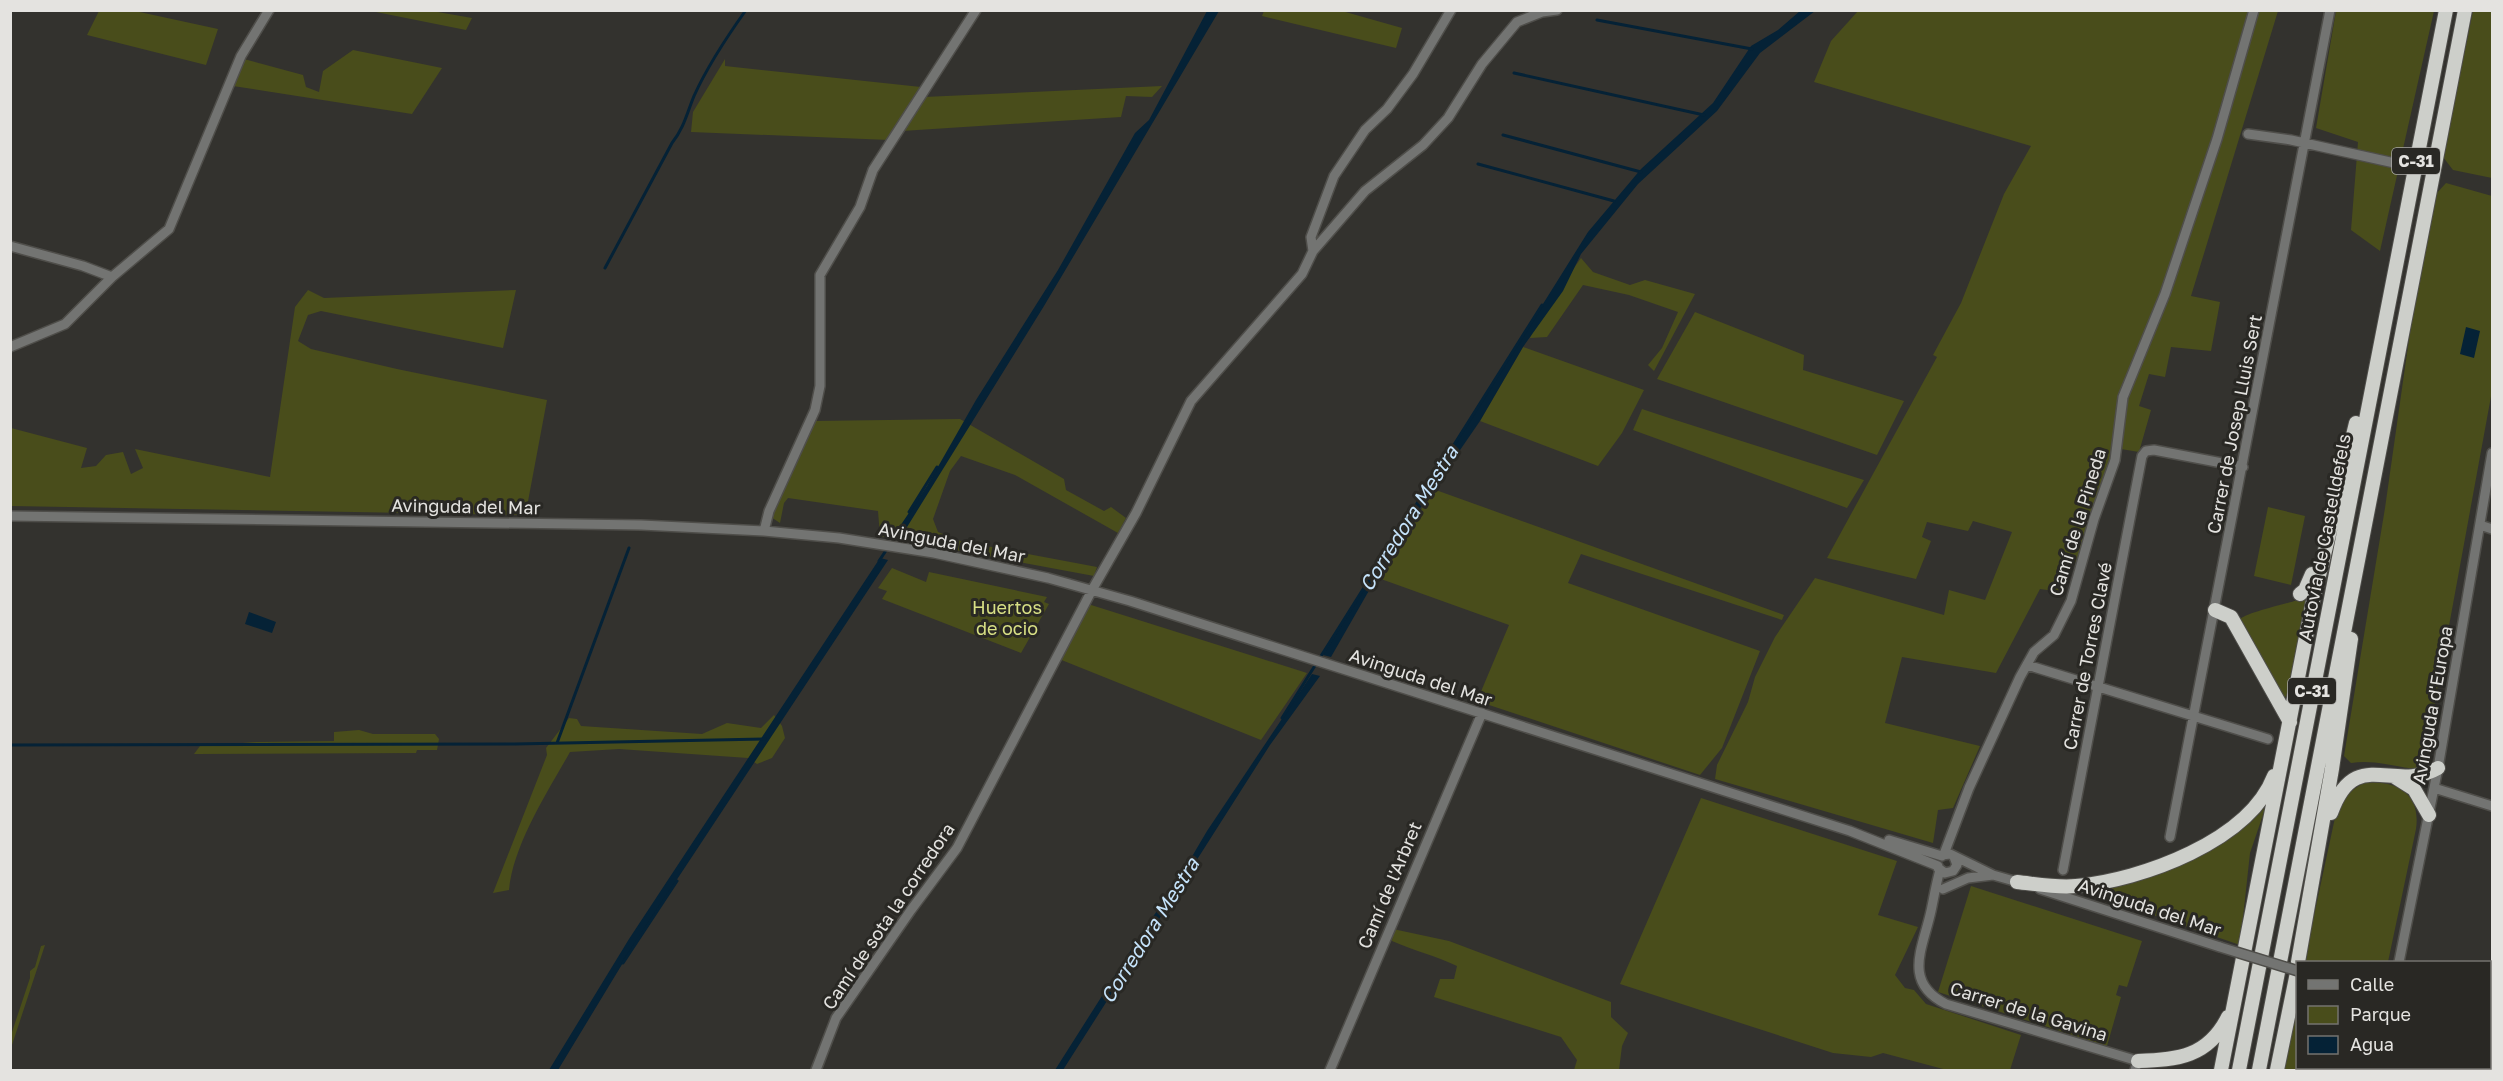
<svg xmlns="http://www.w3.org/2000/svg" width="2503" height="1081" font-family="'Golos Text',sans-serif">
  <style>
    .green { fill: #494d1b }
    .water { fill: #052236 }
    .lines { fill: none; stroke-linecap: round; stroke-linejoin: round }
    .stream { stroke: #052236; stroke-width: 3 }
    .minor-casing { stroke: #4f4e4a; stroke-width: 12 }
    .highway-casing { stroke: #4f4e4a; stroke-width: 16 }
    .minor { stroke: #737472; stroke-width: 9 }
    .highway { stroke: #cdcfca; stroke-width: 14 }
    .minor-bridge-casing { stroke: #4f4e4a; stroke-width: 12; stroke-linecap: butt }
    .minor-bridge { stroke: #737472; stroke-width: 9 }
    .labels { text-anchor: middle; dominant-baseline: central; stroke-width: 6; stroke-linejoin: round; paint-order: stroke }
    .shield { fill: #292824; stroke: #acaba8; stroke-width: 1.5 }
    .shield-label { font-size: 16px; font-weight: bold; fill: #e4e3e0 }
    .street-label { font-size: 18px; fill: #e4e3e0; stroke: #292824 }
    .park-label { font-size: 18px; fill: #d8e085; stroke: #292824 }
    .water-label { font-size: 20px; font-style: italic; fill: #c6e4fc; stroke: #292824 }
  </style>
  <rect width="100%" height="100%" fill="#33322e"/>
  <path class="green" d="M 99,11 L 135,11 L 218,29 L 206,65 L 87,35 Z
    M 371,11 L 432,11 L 472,18 L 466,30 Z
    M 1264,11 L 1342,11 L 1402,28 L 1396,48 L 1262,16 Z
    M 1858,11 L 2278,11 L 2191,296 L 2220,302 L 2211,351 L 2171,347 L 2165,377 L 2149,374 L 2139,406 L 2151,410 L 2139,452 L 2115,448 L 2078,556 L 2061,592 L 2040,589 L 1996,673 L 1902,657 L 1885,723 L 1980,746 L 1953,808 L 1938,810 L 1933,843 L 1715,779 L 1717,765 L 1748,702 L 1755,677 L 1775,637 L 1815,578 L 1944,615 L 1949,590 L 1985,600 L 2012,532 L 1973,521 L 1968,531 L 1927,522 L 1922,537 L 1931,541 L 1916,579 L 1827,558 L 1937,357 L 1933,355 L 1961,303 L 2004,194 L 2031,146 L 1814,82 L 1831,41 Z
    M 2336,11 L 2434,11 L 2380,251 L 2351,230 L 2358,142 L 2316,128 Z
    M 2473,11 L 2492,11 L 2492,178 L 2453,170 L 2443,157 Z
    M 353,50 L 442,68 L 412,114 L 233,86 L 244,59 L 303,75 L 306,87 L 319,92 L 323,71 Z
    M 725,59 L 725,66 L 921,87 L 889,140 L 691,132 L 693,112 Z
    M 1162,86 L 1152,97 L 1126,96 L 1121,117 L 902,131 L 924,97 Z
    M 2446,183 L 2492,196 L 2492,391 L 2425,757 L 2417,769 C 2394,767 2374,759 2351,763 L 2344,756 L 2385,508 L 2415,297 L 2435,195 Z
    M 1581,258 L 1593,272 L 1630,285 L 1645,280 L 1695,294 L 1654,371 L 1648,365 L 1662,348 L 1678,312 L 1629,295 L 1583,285 L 1547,337 L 1530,338 L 1538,319 Z
    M 308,290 L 324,298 L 516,290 L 503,348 L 321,311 L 308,315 L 298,341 L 311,349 L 397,369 L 547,400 L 526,512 L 519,515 L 11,506 L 11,428 L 87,448 L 81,468 L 96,466 L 106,455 L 123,452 L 131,474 L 143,468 L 135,449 L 270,477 L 295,307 Z
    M 1695,312 L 1804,355 L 1803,370 L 1904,401 L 1877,455 L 1657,379 Z
    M 1523,347 L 1644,390 L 1622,433 L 1598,466 L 1480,421 Z
    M 1642,409 L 1666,417 L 1864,480 L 1847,508 L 1633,430 Z
    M 960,419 L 1064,479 L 1066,490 L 1104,511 L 1111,507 L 1126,518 L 1118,533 L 1015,475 L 961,456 L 950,471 L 933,519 L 938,532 L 960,541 L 1097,567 L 1094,576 L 880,536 L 878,511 L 788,498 L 784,503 L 780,523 L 771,517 L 814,421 Z
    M 1433,489 L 1784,615 L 1782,620 L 1581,554 L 1568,583 L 1760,651 L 1722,748 L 1700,775 L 1477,701 L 1509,625 L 1381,579 Z
    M 2268,507 L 2305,516 L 2291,585 L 2254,576 Z
    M 892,568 L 926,582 L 929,572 L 1047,597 L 1044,602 L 1049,604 L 1021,653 L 882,599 L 887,591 L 878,588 Z
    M 2307,597 L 2287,697 L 2282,696 L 2239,620 C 2246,612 2292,603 2307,597 Z
    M 1088,604 L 1307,673 L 1261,740 L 1059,659 Z
    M 774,715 L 782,726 L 785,738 L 772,758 L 757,764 L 748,758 L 619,749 L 570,752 C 548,791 513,845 509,890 L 493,893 L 547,755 L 546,748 L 569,718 L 577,719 L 581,726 L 702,734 L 727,723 L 761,728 Z
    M 359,730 L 373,734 L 435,734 L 439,739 L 437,750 L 417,750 L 416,753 L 194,754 L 200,746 L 256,742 L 334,741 L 334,732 Z
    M 2365,782 C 2398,781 2421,794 2416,829 L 2388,962 L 2304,962 L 2336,813 L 2345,795 Z
    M 1701,798 L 1897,861 L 1878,915 L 1918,927 L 1895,975 L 1905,988 L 1914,990 L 1926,1004 L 2021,1035 L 2010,1070 L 1947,1070 L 1883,1053 L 1871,1057 L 1833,1053 L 1620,984 Z
    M 2266,806 L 2250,853 L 2240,945 L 2092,894 C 2118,880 2147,875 2175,866 C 2210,853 2242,834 2266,806 Z
    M 1971,886 L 2142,941 L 2127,987 L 2119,985 L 2116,995 L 2121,997 L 2107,1046 L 1938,992 Z
    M 1393,929 L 1449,941 L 1611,1002 L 1611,1017 L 1628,1033 L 1622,1046 L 1619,1070 L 1574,1070 L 1577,1060 L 1561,1037 L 1434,997 L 1440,979 L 1454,979 L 1457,966 C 1436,956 1415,951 1392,941 Z
    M 45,945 L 11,1048 L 11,1035 L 30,978 L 30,971 L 35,967 L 41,946 Z
    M 2297,995 L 2298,1068 L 2364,1068 L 2364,1070 L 2283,1070 Z"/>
  <path class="water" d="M 1207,11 L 1219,11 L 1044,306 L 899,540 L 892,538 L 927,486 L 976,400 L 1058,270 L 1135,133 L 1149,120 Z
    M 1800,11 L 1815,11 L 1760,53 L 1717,111 L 1638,184 L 1581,254 L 1563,291 L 1523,347 L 1480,421 L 1414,517 L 1399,546 L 1367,594 L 1331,657 L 1323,655 L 1588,232 L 1641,169 L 1713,103 L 1751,46 L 1778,30 Z
    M 2466,327 L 2480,331 L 2474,358 L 2460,354 Z
    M 880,558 L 888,560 L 635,943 L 558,1070 L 549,1070 L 629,939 Z
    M 249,612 L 276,622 L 272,633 L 245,624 Z
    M 1312,674 L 1320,676 L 1270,745 L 1063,1070 L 1055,1070 L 1147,925 L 1174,887 L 1207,831 Z"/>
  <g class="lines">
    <path class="stream" d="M 1597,20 L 1752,49
      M 1514,73 L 1704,115
      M 1503,135 L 1641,172
      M 1478,164 L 1614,201
      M 605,268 L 672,143 C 684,128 687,113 694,96 C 708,65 726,38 746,10
      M 909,512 L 937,467
      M 879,561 L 887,549
      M 1282,718 L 1542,305
      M 557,743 L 629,548
      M 10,745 L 515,744 L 765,739
      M 623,963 L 677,881"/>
    <defs>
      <path id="minor" d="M 2248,134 L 2291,140 L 2399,164
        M 10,246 L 83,266 L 112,277
        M 1313,251 L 1311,237 L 1334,176 L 1365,130 L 1387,109 L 1413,74 L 1451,10
        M 10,347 L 65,324 L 112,277 L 169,229 L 241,56 L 269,10
        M 10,516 L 641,525 L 764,531 L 839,538 L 934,553 L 1048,578 L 1130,601 L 1850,831 L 1938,866
        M 2480,525 L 2492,529
        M 764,531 L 769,511 L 815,410 L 820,386 L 820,275 L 860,207 L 873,170 L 976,10
        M 2027,665 L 2268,739
        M 2434,788 L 2492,806
        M 2170,837 L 2330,10
        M 1889,840 L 1942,856
        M 1944,854 L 1969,788 L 2020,677 L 2034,652 L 2054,635 L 2071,601 L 2094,519 L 2115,460 L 2123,397 L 2165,294 L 2217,139 L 2254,10
        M 1942,855 L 1950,854 L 1993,875 L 2021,883
        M 1938,868 L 1945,873 L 1953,871 L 1957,865 L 1954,857
        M 1940,870 C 1936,884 1934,897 1931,911 C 1923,948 1902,982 1946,1004 L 2138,1061 L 2135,1070
        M 2063,870 L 2142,456 L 2146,451 L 2154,450 L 2243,467
        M 1943,889 L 1968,878 L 1993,875
        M 2040,889 L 2220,947
        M 2399,962 L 2438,768 L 2492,453
        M 2490,1025 L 2492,1026
        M 2490,1043 L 2492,1044
        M 816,1070 L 836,1018 L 911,910 L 957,848 L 1092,590 L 1136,513 L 1191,401 L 1302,274 L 1313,251 L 1365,191 L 1423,145 L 1448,118 L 1482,64 L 1517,22 L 1542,12 L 1557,10
        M 1330,1070 L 1482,713
        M 2379,1070 L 2380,1068"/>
      <path id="highway" d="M 2300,594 L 2305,590 L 2312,574
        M 2215,610 L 2231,617 L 2290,722
        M 2395,777 L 2414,789 L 2429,815
        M 2331,813 C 2355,745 2393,794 2438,768
        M 2017,882 C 2036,884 2057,888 2076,886 C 2142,880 2249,841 2274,776
        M 2298,962 L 2332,769 L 2351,639
        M 2138,1061 C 2177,1060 2208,1057 2228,1017
        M 2221,1070 L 2314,596 L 2356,423
        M 2239,1070 L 2446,10
        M 2259,1070 L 2465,10
        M 2277,1070 L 2298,968"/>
    </defs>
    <use href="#minor" class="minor-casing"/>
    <use href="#highway" class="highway-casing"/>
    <use href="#minor" class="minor"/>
    <use href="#highway" class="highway"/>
    <defs>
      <path id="minor-bridge" d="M 2220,947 L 2298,971"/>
    </defs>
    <use href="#minor-bridge" class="minor-bridge-casing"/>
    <use href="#minor-bridge" class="minor-bridge"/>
  </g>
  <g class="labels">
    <g class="shield">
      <rect x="2392" y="148" width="48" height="26" rx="4.5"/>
      <rect x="2288" y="678" width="48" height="26" rx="4.5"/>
    </g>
    <g class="shield-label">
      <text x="2416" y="161">C-31</text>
      <text x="2312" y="691">C-31</text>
    </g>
    <g class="street-label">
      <text transform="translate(2234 424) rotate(-79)">Carrer de Josep Lluis Sert</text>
      <text transform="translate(466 506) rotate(1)">Avinguda del Mar</text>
      <text transform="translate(2077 522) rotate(-73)">Camí de la Pineda</text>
      <text transform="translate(2324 537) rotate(-79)">Autovia de Castelldefels</text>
      <text transform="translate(952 542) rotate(11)">Avinguda del Mar</text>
      <text transform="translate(2087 656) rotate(-79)">Carrer de Torres Clavé</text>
      <text transform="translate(1421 677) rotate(18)">Avinguda del Mar</text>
      <text transform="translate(2432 705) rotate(-80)">Avinguda d'Europa</text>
      <text transform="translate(1389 885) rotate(-67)">Camí de l'Arbret</text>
      <text transform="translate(2150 907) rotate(18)">Avinguda del Mar</text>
      <text transform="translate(888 916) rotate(-56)">Camí de sota la corredora</text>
      <text transform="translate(2029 1011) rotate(17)">Carrer de la Gavina</text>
    </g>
    <g class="park-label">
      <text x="1007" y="607">Huertos<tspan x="1007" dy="21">de ocio</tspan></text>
    </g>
    <g class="water-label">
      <text transform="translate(1408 518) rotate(-58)">Corredora Mestra</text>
      <text transform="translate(1149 930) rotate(-58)">Corredora Mestra</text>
    </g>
  </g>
  <rect width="2503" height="1081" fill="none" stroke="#e4e3e0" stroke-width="24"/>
  <rect x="2296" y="961" width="195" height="108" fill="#292824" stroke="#74736f" stroke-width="1.5"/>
  <rect x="2308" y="980" width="30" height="9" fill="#737472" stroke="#74736f" stroke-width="1.5"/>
  <text x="2350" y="991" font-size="18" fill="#e4e3e0">Calle</text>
  <rect x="2308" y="1006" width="30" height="18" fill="#494d1b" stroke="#74736f" stroke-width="1.5"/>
  <text x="2350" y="1021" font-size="18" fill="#e4e3e0">Parque</text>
  <rect x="2308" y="1036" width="30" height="18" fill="#052236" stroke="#74736f" stroke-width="1.5"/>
  <text x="2350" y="1051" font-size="18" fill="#e4e3e0">Agua</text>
</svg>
